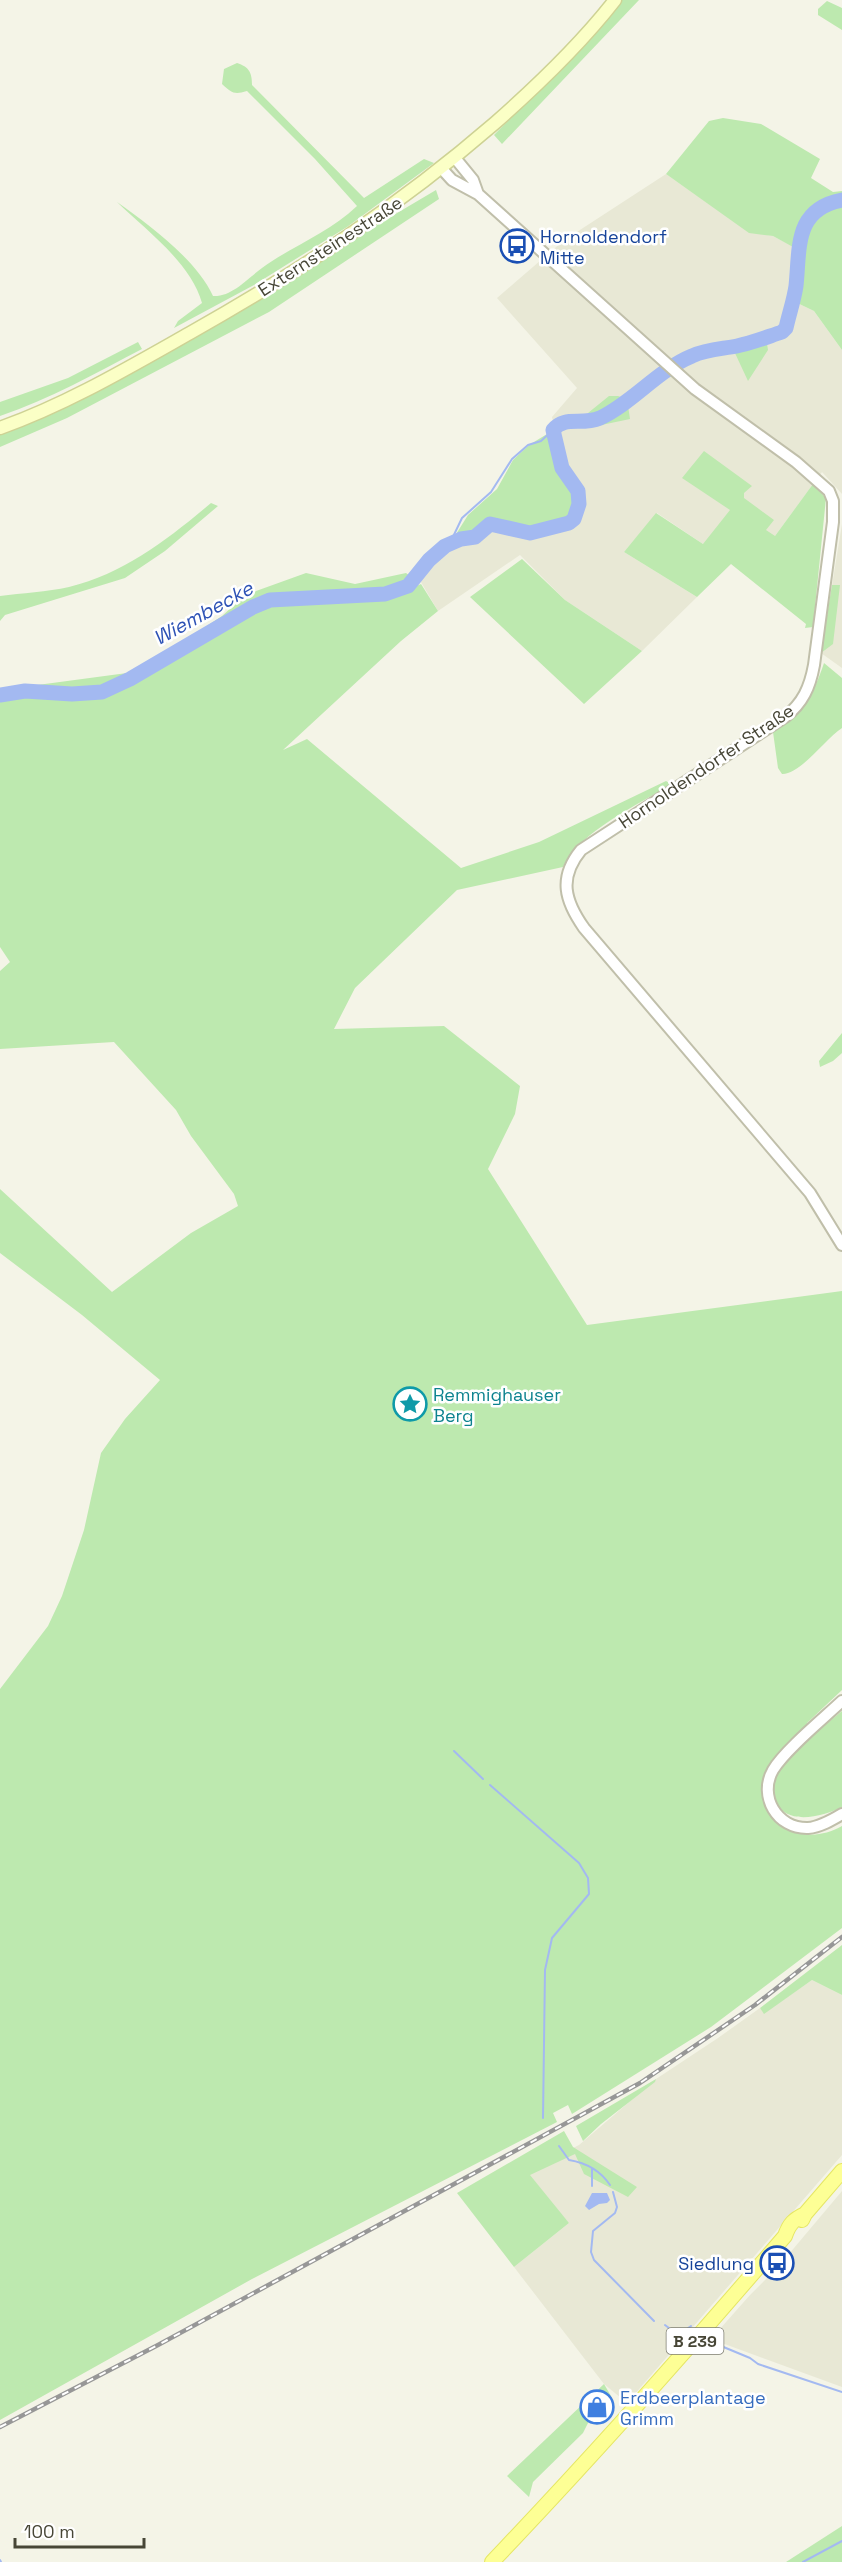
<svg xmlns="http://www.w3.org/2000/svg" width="842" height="2562" font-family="'Space Grotesk',sans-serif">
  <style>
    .residential { fill: #e8e8d5 }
    .green { fill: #bde9af }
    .water { fill: #a3b9f1 }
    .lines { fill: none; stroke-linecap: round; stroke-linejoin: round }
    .stream { stroke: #a3b9f1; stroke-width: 2 }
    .river { stroke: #a3b9f1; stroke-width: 15 }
    .tertiary-casing { stroke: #c0bfaa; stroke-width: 14 }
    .secondary-casing { stroke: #ced294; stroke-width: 15 }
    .primary-casing { stroke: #e5e664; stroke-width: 16 }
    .tertiary { stroke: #fff; stroke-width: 10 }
    .secondary { stroke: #fbffc6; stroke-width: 12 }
    .primary { stroke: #fdff95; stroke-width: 14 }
    .rail-casing { stroke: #979797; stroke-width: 4.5 }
    .rail { stroke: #fff; stroke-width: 2; stroke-dasharray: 7; stroke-linecap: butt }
    .labels { text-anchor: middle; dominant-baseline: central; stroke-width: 5; stroke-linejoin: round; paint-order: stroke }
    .shield { fill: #fff; stroke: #7e7e72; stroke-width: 1.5 }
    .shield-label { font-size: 16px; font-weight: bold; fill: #474636 }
    .transit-label { font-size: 18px; fill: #164399; stroke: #fff; text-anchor: start }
    .street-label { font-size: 18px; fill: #474636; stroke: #fff }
    .culture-label { font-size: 18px; fill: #0d838f; stroke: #fff; text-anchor: start }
    .shop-label { font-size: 18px; fill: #366cbe; stroke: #fff; text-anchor: start }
    .water-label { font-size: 20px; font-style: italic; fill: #2d52b5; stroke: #fff }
  </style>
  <rect width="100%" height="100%" fill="#f4f4e7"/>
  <path class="residential" d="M 666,174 L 749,232 L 773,236 L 794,247 L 789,299 L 814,311 L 842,350 L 842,494 L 822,472 L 775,536 L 703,544 L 657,513 L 624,552 L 697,597 L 642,651 L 565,600 L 520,555 L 438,611 L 418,577 L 443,549 L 458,542 L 476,538 L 492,530 L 518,533 L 530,538 L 554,531 L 580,520 L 584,488 L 573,478 L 562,462 L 552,417 L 577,388 L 497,298 L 563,241 Z
    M 842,524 L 842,668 L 821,653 Z
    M 812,1980 L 842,1995 L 842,2155 L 627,2403 L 604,2384 L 514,2267 L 569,2223 L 524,2173 L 579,2145 L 656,2079 L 718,2038 L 760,2008 L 764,2013 Z
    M 842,2191 L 842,2387 L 711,2339 L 750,2295 L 778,2267 Z"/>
  <path class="green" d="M 621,0 L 639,0 L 502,144 L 494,135 L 586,41 Z
    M 827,1 L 842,8 L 842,30 L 818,15 L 818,9 Z
    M 237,63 C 249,67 252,72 252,85 L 364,198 L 424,159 L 434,163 L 347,227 L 254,285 L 174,328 L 178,321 L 202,303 C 191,263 146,230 117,202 C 149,225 196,259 213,296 C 232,297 248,278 262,268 C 292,246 329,233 357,206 L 315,159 L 247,91 C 234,95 232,93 222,84 L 224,69 Z
    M 723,118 L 761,124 L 820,159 L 811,178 L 833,192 L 842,191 L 842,350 L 814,311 L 789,299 L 793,247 L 773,236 L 749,233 L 666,174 L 709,121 Z
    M 436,190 L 439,199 L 269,312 L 67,418 L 0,447 L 0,430 L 225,315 Z
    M 138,342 L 142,349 C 96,373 50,399 0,416 L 0,402 L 68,378 Z
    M 767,344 L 768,350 L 748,381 L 734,351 Z
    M 609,396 L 618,396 L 627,399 L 630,419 L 592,427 L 588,413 Z
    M 552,431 C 554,442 554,455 558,465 C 566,489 583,488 573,518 L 531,529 L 487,521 L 481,533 L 453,539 L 468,515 L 497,489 L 513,460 L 529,445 Z
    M 704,451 L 752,486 L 744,493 L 744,498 L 774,520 L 766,530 L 775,536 L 813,484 L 826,498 L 813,627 L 805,628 L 806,624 L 731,564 L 697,597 L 624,552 L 656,513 L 703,544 L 730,510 L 682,478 Z
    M 211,503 L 218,506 L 165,551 L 125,578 L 5,615 L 0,621 L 0,596 C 22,593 47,592 69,587 C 125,573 167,540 211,503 Z
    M 522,559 L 565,600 L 642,651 L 584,704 L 470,597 Z
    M 306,573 L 355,584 L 406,573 L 414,579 L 414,587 L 421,584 L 438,611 L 401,641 L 283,750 L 307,739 L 461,868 L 539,842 L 666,781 L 671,784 C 637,806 580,831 563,867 L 457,890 L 355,988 L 334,1029 L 444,1026 L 520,1086 L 515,1114 L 488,1169 L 587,1325 L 842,1291 L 842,1690 L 807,1723 L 809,1727 L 771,1767 L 776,1821 C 795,1837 819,1839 842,1826 L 842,1928 L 711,2027 L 572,2114 L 568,2105 L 553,2113 L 557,2122 L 252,2279 L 0,2420 L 0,1689 L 48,1626 L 62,1596 L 84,1530 L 101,1453 L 125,1419 L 160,1380 L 82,1315 L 0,1253 L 0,1189 L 112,1292 L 191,1233 L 238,1206 L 234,1194 L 191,1136 L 176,1110 L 114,1042 L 0,1049 L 0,971 L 10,962 L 0,947 L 0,690 L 127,673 L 163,655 L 222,616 L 245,595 Z
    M 832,585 L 840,585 L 833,644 L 821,653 Z
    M 824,663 L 842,678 L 842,728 C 826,738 800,775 782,774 L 778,768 L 773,732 C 803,709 812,699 824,663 Z
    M 842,1033 L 842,1053 L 833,1061 L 820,1067 L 819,1061 Z
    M 842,1711 L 842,1807 C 822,1817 783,1827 775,1798 C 773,1792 773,1781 776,1775 C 786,1756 824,1726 842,1711 Z
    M 842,1945 L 842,1995 L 812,1980 L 764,2014 L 760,2008 Z
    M 656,2079 L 655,2082 L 601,2124 L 583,2141 L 576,2126 Z
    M 564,2131 L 573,2147 L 637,2187 L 628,2197 L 584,2174 L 575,2154 L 530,2175 L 569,2223 L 514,2267 L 457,2193 Z
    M 604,2384 L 611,2396 L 592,2415 L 583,2433 L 533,2482 L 529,2497 L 507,2476 Z
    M 842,2526 L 842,2562 L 786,2562 Z"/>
  <path class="water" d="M 592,2193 L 607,2193 L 610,2200 L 607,2203 L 599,2204 L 589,2210 L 585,2206 Z"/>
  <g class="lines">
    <path class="stream" d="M 450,543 L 462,518 L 491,492 L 512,459 L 528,445 L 541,441 L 553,430
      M 454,1751 L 483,1779
      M 490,1785 L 579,1863 L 588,1878 L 589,1894 L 552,1938 L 545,1970 L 543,2118
      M 559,2146 L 569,2160 C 587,2163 600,2170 610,2185
      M 592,2168 L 592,2186
      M 613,2192 L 617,2207 L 615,2213 L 593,2231 L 591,2252 L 594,2260 L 654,2321
      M 665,2325 L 678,2335 L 691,2326
      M 709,2341 L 750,2358 L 758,2364 L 842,2392
      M 0,2560 L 1,2562
      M 803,2562 L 842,2541"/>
    <path class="river" d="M 0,695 L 25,691 L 72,694 L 102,692 L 130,679 L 253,607 L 270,600 L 385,594 L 408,586 L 429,560 L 445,546 L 461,539 L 475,537 L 490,524 L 530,533 L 569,523 L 574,519 L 579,504 L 578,491 L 562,468 L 553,430 C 565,415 581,426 600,418 C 632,403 658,370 692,356 C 707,349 722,349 737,346 C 752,343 767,337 782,332 L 786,328 C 789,314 794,300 796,286 C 800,248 794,209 842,200"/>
    <defs>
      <path id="tertiary" d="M 455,158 L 473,180 L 478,194
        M 442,169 L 452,180 L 478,194 L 695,389 L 796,462 L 829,491 L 833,501 L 833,522 L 814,665 C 810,687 803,703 785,717 L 581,850 C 558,878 565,901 584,928 L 810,1193 L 842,1245
        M 842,1701 C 824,1718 785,1750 773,1770 C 758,1796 777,1829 808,1828 C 820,1827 832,1820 842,1814"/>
      <path id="secondary" d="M 0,428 C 67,404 128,368 190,333 C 300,271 399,206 495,123 C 538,85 580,45 615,0"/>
      <path id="primary" d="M 802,2220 L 805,2214 L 842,2171
        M 492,2562 C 593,2456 690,2347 785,2236 C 789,2224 794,2219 805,2214"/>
    </defs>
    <use href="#tertiary" class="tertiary-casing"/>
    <use href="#secondary" class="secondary-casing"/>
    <use href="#primary" class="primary-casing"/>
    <use href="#tertiary" class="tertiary"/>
    <use href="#secondary" class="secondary"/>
    <use href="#primary" class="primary"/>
    <defs>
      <path id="rail" d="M 0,2427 L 158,2345 L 640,2083 L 755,2005 L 842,1937"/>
    </defs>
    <use href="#rail" class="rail-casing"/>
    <use href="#rail" class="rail"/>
  </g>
  <defs>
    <symbol id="bus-ring" viewBox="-11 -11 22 22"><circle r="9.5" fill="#fff" stroke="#1a4fb4" stroke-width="1.5"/><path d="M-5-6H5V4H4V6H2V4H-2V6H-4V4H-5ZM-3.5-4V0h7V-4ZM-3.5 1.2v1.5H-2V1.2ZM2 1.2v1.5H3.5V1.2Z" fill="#1a4fb4"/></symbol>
    <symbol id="sight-ring" viewBox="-11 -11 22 22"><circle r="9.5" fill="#fff" stroke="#0f9aa8" stroke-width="1.5"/><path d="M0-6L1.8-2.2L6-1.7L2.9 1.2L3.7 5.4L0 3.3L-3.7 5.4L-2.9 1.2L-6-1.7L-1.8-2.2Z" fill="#0f9aa8"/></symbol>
    <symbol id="shop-ring" viewBox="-11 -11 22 22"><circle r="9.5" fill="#fff" stroke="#3f7fe0" stroke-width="1.5"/><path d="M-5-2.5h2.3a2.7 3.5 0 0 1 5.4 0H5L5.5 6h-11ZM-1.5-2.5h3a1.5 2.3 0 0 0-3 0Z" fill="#3f7fe0"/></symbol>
  </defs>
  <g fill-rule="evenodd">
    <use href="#bus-ring" x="498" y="227" width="38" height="38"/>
    <use href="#sight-ring" x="391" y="1385" width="38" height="38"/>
    <use href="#bus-ring" x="758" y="2244" width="38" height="38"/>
    <use href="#shop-ring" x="578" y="2388" width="38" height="38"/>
  </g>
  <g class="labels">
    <rect class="shield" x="666.5" y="2328" width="57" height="26" rx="4.5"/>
    <g class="shield-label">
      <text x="695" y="2341">B 239</text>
    </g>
    <g class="transit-label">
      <text x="540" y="236">Hornoldendorf<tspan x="540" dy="21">Mitte</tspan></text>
      <text x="754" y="2263" text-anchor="end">Siedlung</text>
    </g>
    <g class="street-label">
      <text transform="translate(330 246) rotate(-33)">Externsteinestraße</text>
      <text transform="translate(706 766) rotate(-34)">Hornoldendorfer Straße</text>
    </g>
    <g class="culture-label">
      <text x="433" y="1394">Remmighauser<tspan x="433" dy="21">Berg</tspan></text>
    </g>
    <g class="shop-label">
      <text x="620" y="2397">Erdbeerplantage<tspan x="620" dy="21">Grimm</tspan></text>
    </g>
    <g class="water-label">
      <text transform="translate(203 613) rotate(-29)">Wiembecke</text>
    </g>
  </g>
  <path d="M15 2538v9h129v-9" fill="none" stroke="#474636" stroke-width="3"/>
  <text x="24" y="2538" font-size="18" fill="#474636" stroke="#ffffff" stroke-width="4.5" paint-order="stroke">100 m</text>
</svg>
